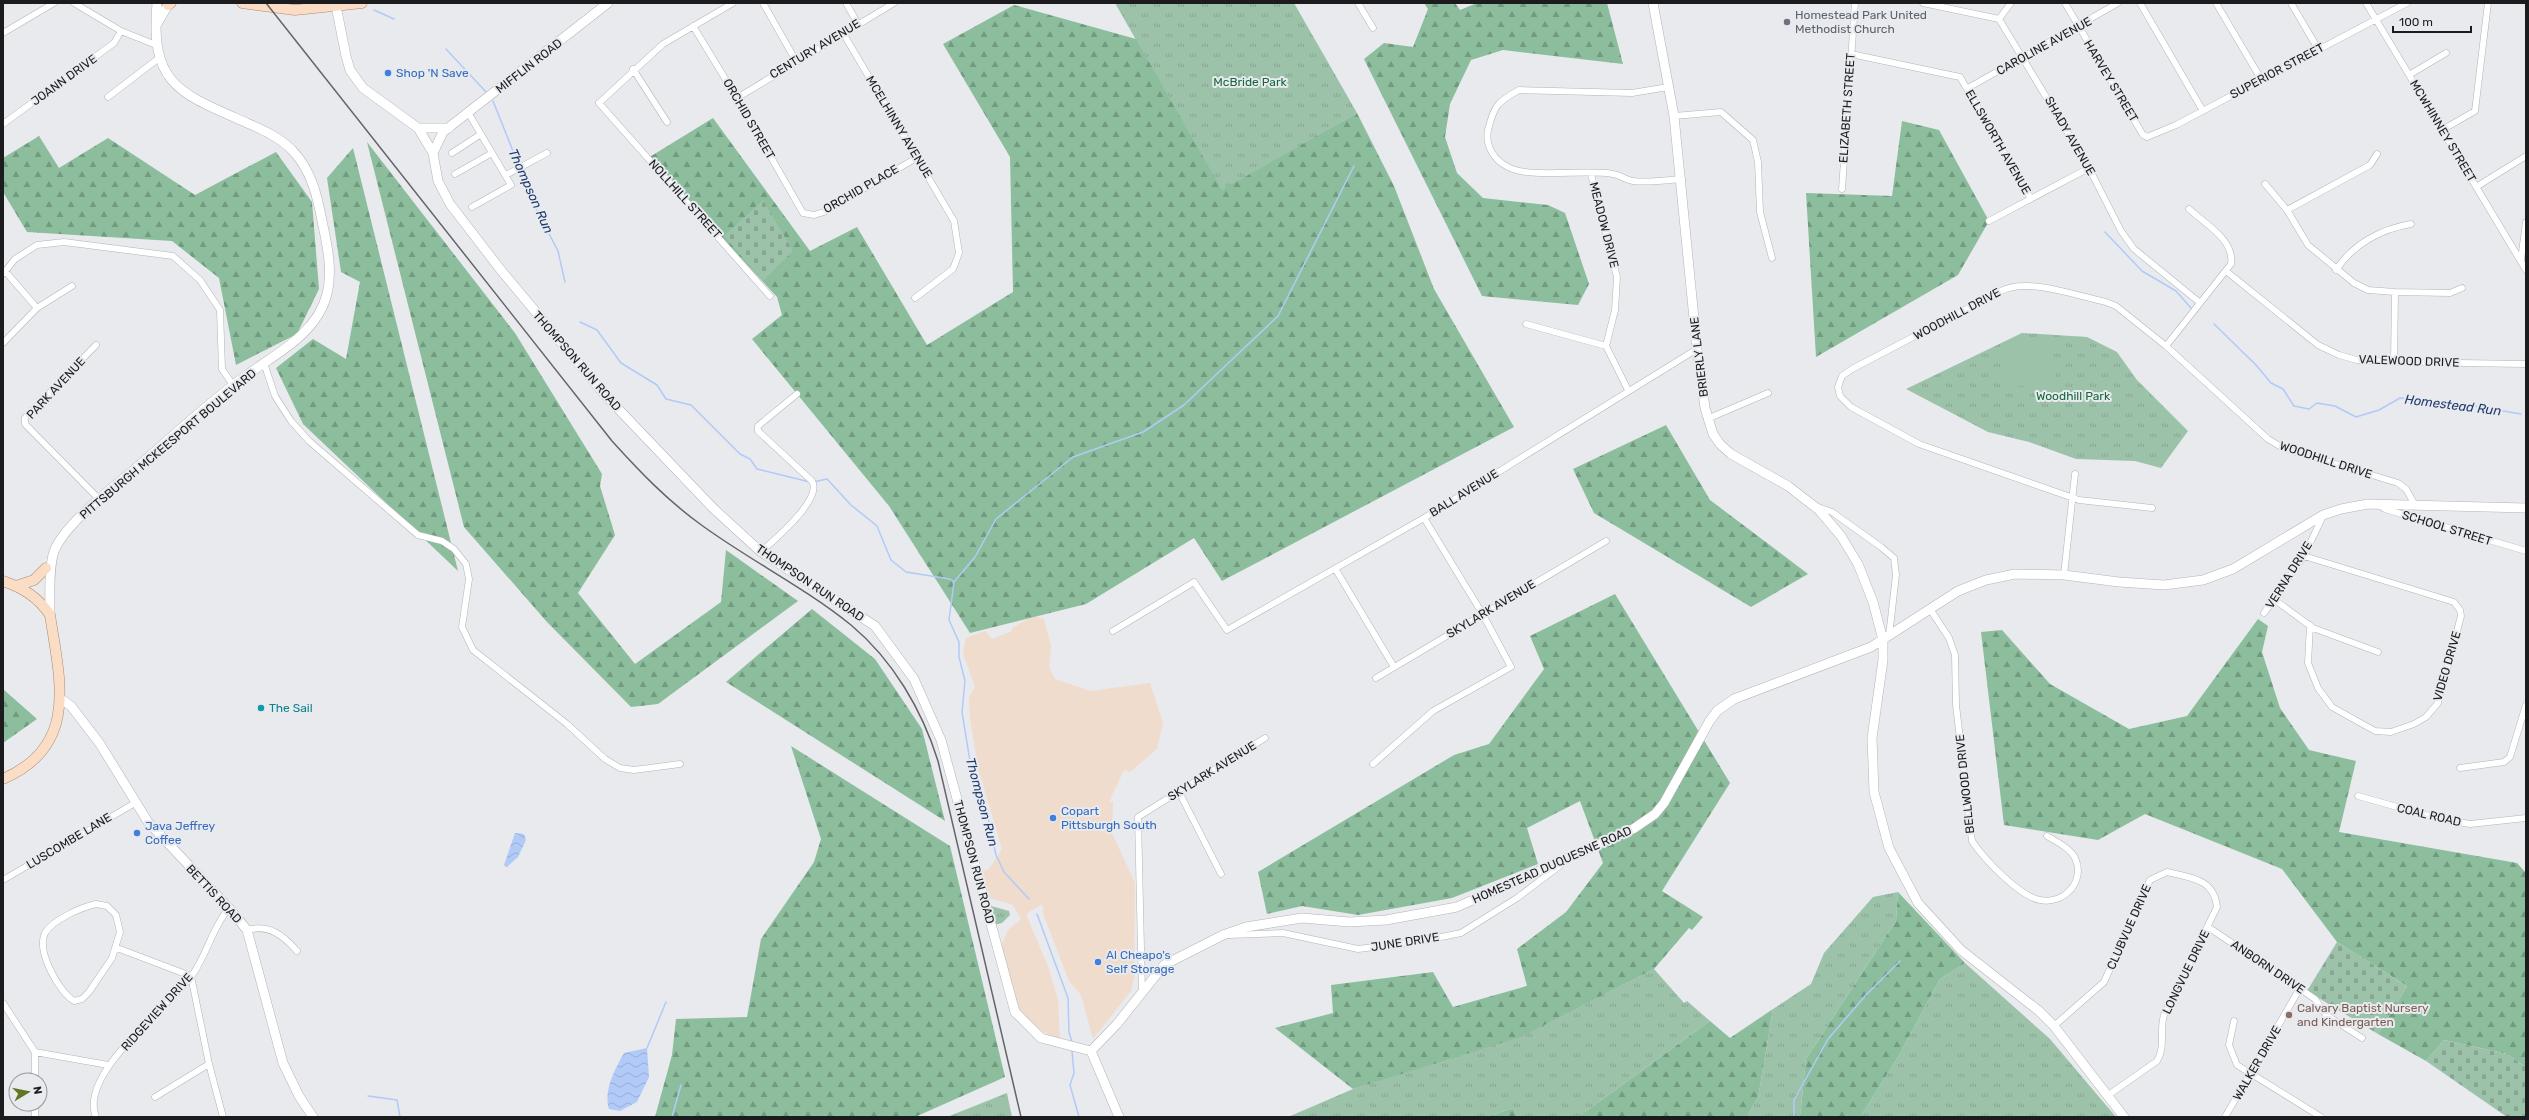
<svg xmlns="http://www.w3.org/2000/svg" width="2529" height="1120" font-family="Rubik,sans-serif">
  <style>
    .commercial { fill: #f0dccd }
    .grass { fill: url(#grass-tufts) }
    .forest { fill: url(#forest-firs) }
    .cemetery { fill: url(#cemetery-stones) }
    .garden { fill: #9dc2aa }
    .water { fill: url(#water-waves) }
    .lines { fill: none; stroke-linecap: round; stroke-linejoin: round }
    .stream { stroke: #b1caf8; stroke-width: 1.5 }
    .street-casing { stroke: #b2b4b7; stroke-width: 7 }
    .secondary-casing { stroke: #b2b4b7; stroke-width: 10 }
    .primary-casing { stroke: #ac8972; stroke-width: 11 }
    .street { stroke: #fff; stroke-width: 6 }
    .secondary { stroke: #fff; stroke-width: 9 }
    .primary { stroke: #fbdcc5; stroke-width: 10 }
    .rail { stroke: #656568; stroke-width: 1.5 }
    .worship-dot { fill: #6b7280; stroke: #e8eaee; stroke-width: 1.5 }
    .shop-dot { fill: #3f7fe0; stroke: #e8eaee; stroke-width: 1.5 }
    .culture-dot { fill: #0f9aa8; stroke: #e8eaee; stroke-width: 1.5 }
    .education-dot { fill: #8d6e63; stroke: #e8eaee; stroke-width: 1.5 }
    .labels { text-anchor: middle; dominant-baseline: central; stroke-width: 4; stroke-linejoin: round; paint-order: stroke }
    .worship-label { font-size: 12px; fill: #5b616d; stroke: #e8eaee; text-anchor: start }
    .street-label { font-size: 12px; fill: #1c1c1e; stroke: #e8eaee }
    .shop-label { font-size: 12px; fill: #366cbe; stroke: #e8eaee; text-anchor: start }
    .park-label { font-size: 12px; fill: #15673e; stroke: #e8eaee }
    .culture-label { font-size: 12px; fill: #0d838f; stroke: #e8eaee; text-anchor: start }
    .education-label { font-size: 12px; fill: #785e54; stroke: #e8eaee; text-anchor: start }
    .water-label { font-size: 13px; font-style: italic; fill: #1d3970; stroke: #e8eaee }
  </style>
  <defs>
    <pattern id="grass-tufts" width="24" height="20" patternUnits="userSpaceOnUse"><rect width="24" height="20" fill="#9dc2aa"/><path d="M3 7l-1-3M5 7V3M7 7l1-3M15 17l-1-3M17 17v-4M19 17l1-3" fill="none" stroke="#87a692"/></pattern>
    <pattern id="forest-firs" width="22" height="20" patternUnits="userSpaceOnUse"><rect width="22" height="20" fill="#8cbe9d"/><path d="M5 1l3.5 6h-7zM16 11l3.5 6h-7z" fill="#729a7f"/></pattern>
    <pattern id="cemetery-stones" width="16" height="16" patternUnits="userSpaceOnUse"><rect width="16" height="16" fill="#9dc2aa"/><path d="M2 7V4a2 2 0 0 1 4 0v3zM10 15v-3a2 2 0 0 1 4 0v3z" fill="#87a692"/></pattern>
    <pattern id="water-waves" width="16" height="10" patternUnits="userSpaceOnUse"><rect width="16" height="10" fill="#b1caf8"/><path d="M0 5q4-4 8 0t8 0" fill="none" stroke="#98add4"/></pattern>
  </defs>
  <rect width="100%" height="100%" fill="#e8eaee"/>
  <path class="commercial" d="M 1033,616 L 1044,619 L 1051,646 L 1049,667 L 1055,679 L 1090,691 L 1150,683 L 1163,723 L 1157,749 L 1130,772 L 1124,770 L 1109,802 L 1113,802 L 1112,833 L 1135,883 L 1134,978 L 1131,991 L 1093,1039 L 1081,995 L 1069,981 L 1042,911 L 1044,910 L 1042,904 L 1026,914 L 1049,969 L 1058,1000 L 1060,1040 L 1038,1029 L 1023,1015 L 1016,1004 L 1000,948 L 1008,930 L 1021,919 L 1013,905 L 987,897 L 980,872 L 989,869 L 1002,849 L 978,768 L 970,718 L 969,697 L 975,686 L 963,654 L 966,638 L 985,631 L 992,639 L 1012,631 L 1012,628 Z"/>
  <path class="grass" d="M 1115,3 L 1294,3 L 1357,113 L 1222,191 Z
    M 2022,333 L 2087,337 L 2117,352 L 2137,380 L 2188,431 L 2161,468 L 2135,461 L 2076,459 L 2029,442 L 1988,432 L 1906,389 Z
    M 1898,892 L 1896,921 L 1806,1059 L 1800,1117 L 1746,1117 L 1758,1098 L 1773,1009 L 1811,984 L 1824,953 L 1873,897 Z
    M 991,906 L 1009,911 L 1010,915 L 1002,923 L 994,925 L 988,909 Z
    M 1965,963 L 2050,1039 L 2116,1117 L 1860,1117 L 1898,1057 L 1940,979 Z
    M 1654,969 L 1684,1003 L 1687,1001 L 1710,1021 L 1578,1117 L 1518,1117 L 1513,1108 L 1487,1117 L 1288,1117 L 1353,1089 L 1530,1032 Z
    M 1007,1093 L 1012,1117 L 947,1117 Z"/>
  <path class="forest" d="M 1424,3 L 1455,3 L 1460,10 L 1477,3 L 1607,3 L 1623,64 L 1503,50 L 1471,60 L 1450,104 L 1445,137 L 1457,173 L 1483,198 L 1548,205 L 1565,213 L 1589,284 L 1578,305 L 1482,296 L 1364,59 L 1384,43 L 1413,47 L 1428,9 Z
    M 1014,5 L 1136,39 L 1222,190 L 1357,113 L 1394,186 L 1434,289 L 1514,427 L 1222,581 L 1194,538 L 1086,604 L 970,633 L 889,506 L 752,339 L 782,315 L 777,297 L 648,158 L 713,118 L 810,251 L 857,227 L 927,345 L 1013,292 L 1010,157 L 943,44 Z
    M 1902,121 L 1939,130 L 1989,221 L 1958,275 L 1816,357 L 1806,193 L 1892,196 Z
    M 39,136 L 59,168 L 108,138 L 195,195 L 276,152 L 312,202 L 319,289 L 297,334 L 236,365 L 219,278 L 172,241 L 27,232 L 3,192 L 3,158 Z
    M 367,142 L 515,333 L 602,474 L 600,486 L 615,535 L 578,593 L 635,664 L 721,602 L 726,550 L 798,601 L 658,704 L 631,707 L 547,622 L 464,527 Z
    M 353,148 L 458,571 L 303,424 L 276,368 L 313,339 L 346,359 L 360,282 L 341,272 L 327,178 Z
    M 1666,425 L 1710,500 L 1808,574 L 1751,607 L 1594,513 L 1573,469 Z
    M 1615,594 L 1730,783 L 1662,891 L 1703,917 L 1692,930 L 1689,928 L 1654,969 L 1521,1037 L 1353,1089 L 1275,1028 L 1333,1013 L 1331,985 L 1433,972 L 1453,1007 L 1527,986 L 1517,949 L 1566,912 L 1603,863 L 1580,801 L 1527,828 L 1538,864 L 1452,898 L 1358,915 L 1302,906 L 1267,914 L 1258,872 L 1454,755 L 1489,744 L 1544,669 L 1530,636 Z
    M 812,609 L 875,659 L 922,729 L 945,821 L 726,682 Z
    M 2258,619 L 2268,626 L 2262,652 L 2280,708 L 2309,750 L 2356,761 L 2339,832 L 2517,863 L 2526,873 L 2526,1067 L 2507,1054 L 2444,1040 L 2426,1061 L 2378,1034 L 2407,986 L 2337,942 L 2282,869 L 2145,814 L 2098,840 L 2004,825 L 1981,632 L 2002,630 L 2050,684 L 2129,729 L 2187,716 Z
    M 3,689 L 37,719 L 3,743 Z
    M 791,746 L 950,846 L 1005,1077 L 915,1117 L 655,1117 L 672,1055 L 676,1019 L 747,1017 L 761,939 L 814,862 L 821,839 Z
    M 1898,892 L 1965,963 L 1940,979 L 1898,1057 L 1860,1117 L 1800,1117 L 1806,1059 L 1896,921 Z
    M 1773,1009 L 1758,1098 L 1746,1117 L 1578,1117 L 1710,1021 L 1730,1038 Z
    M 1513,1108 L 1518,1117 L 1487,1117 Z"/>
  <path class="cemetery" d="M 763,200 L 793,251 L 763,281 L 724,236 Z
    M 2337,942 L 2407,986 L 2378,1034 L 2307,991 Z
    M 2444,1040 L 2507,1054 L 2526,1067 L 2526,1117 L 2507,1117 L 2426,1061 Z"/>
  <path class="garden" d="M 2024,337 L 2046,337 L 2049,341 L 2059,390 L 2003,384 L 2006,347 Z"/>
  <path class="water" d="M 515,833 L 524,834 L 526,840 L 518,857 L 507,867 L 504,865 Z
    M 647,1048 L 649,1077 L 637,1102 L 620,1111 L 609,1109 C 603,1091 615,1069 624,1053 Z"/>
  <g class="lines">
    <path class="stream" d="M 374,10 L 394,19
      M 446,49 L 487,93
      M 493,101 L 519,166
      M 521,169 L 532,201 L 558,251 L 565,282
      M 2105,232 L 2142,271 L 2176,291 L 2191,308
      M 580,322 L 597,330 L 621,363 L 657,385 L 666,399 L 691,405 L 740,454 L 750,459 L 757,469 L 810,482
      M 2214,324 L 2256,365 L 2271,383 L 2283,389 L 2294,406 L 2309,409 L 2317,403 L 2335,406 L 2356,417 L 2379,410 L 2400,398 L 2463,404 L 2521,414
      M 813,482 L 827,479 L 851,505 L 877,526 L 891,560 L 906,572 L 950,579 L 954,582 L 949,620 L 959,642 L 959,657 L 965,681 L 962,712 L 973,780 L 984,799 L 996,855 L 1004,872 L 1029,899
      M 954,582 L 975,557 L 996,519 L 1073,457 L 1143,432 L 1184,405 L 1278,316 L 1354,166
      M 1037,914 L 1068,998 L 1069,1032 L 1072,1042
      M 647,1048 L 666,1002
      M 1072,1051 L 1074,1073 L 1070,1085 L 1079,1117
      M 368,1096 L 397,1100 L 400,1117
      M 672,1117 L 681,1085
      M 1794,1117 L 1794,1100 L 1828,1039 L 1866,995 L 1900,961"/>
    <defs>
      <path id="street" d="M 74,3 L 121,31 L 156,45
        M 733,3 L 663,44 L 599,103 L 770,296
        M 763,3 L 796,61
        M 846,3 L 858,24
        M 1358,3 L 1373,28
        M 1923,3 L 1999,19 L 2089,168 L 2121,231 L 2134,249 L 2199,302
        M 2065,3 L 2143,135 L 2147,137 L 2176,125 L 2407,3
        M 2140,3 L 2203,111
        M 2216,3 L 2261,79
        M 2291,3 L 2318,49
        M 2366,3 L 2526,270
        M 1999,19 L 2011,3
        M 693,26 L 737,98 L 803,213 L 814,215 L 824,212 L 918,157
        M 3,33 L 54,3
        M 843,33 L 954,221 L 959,253 L 953,269 L 915,298
        M 1851,54 L 1960,77 L 2031,199
        M 633,69 L 667,122
        M 2409,75 L 2446,53
        M 1668,87 L 1632,93 L 1519,90 C 1497,102 1494,106 1488,130 C 1485,146 1494,160 1508,167 C 1529,179 1587,169 1613,174 C 1620,175 1626,180 1633,181 C 1649,183 1666,180 1682,179
        M 1968,88 L 2118,3
        M 108,97 L 159,58
        M 737,98 L 894,3
        M 469,114 L 511,185 L 472,207
        M 1674,116 L 1721,112 L 1753,140 L 1758,162 L 1760,212 L 1772,258
        M 3,124 L 114,43 L 121,31
        M 2442,130 L 2475,111 L 2488,3
        M 452,153 L 481,134
        M 455,174 L 492,153
        M 1591,174 L 1617,277 L 1615,310 L 1606,346 L 1628,390
        M 506,175 L 547,153
        M 2265,184 L 2287,210 L 2308,245 L 2354,283 L 2368,290 L 2395,292 L 2450,293 L 2462,288
        M 2476,187 L 2526,156
        M 1842,189 L 1855,3
        M 2287,210 L 2370,165 L 2377,154
        M 1989,221 L 2089,168
        M 2521,260 L 2526,222
        M 2336,270 C 2353,244 2381,229 2411,224
        M 5,271 L 37,308
        M 2226,271 L 2318,345 L 2339,355 L 2357,360 L 2394,362 L 2526,364
        M 3,274 L 15,259 L 37,245 L 64,242 L 173,256 L 200,280 L 220,310 L 222,369 L 233,385
        M 1526,324 L 1606,346
        M 3,343 L 37,308 L 72,286
        M 96,345 L 25,418 L 25,424 L 99,499
        M 2166,346 L 2231,264 C 2235,240 2204,223 2189,209
        M 2394,362 L 2395,292
        M 264,363 L 275,396 L 291,421 L 309,441 L 418,535 L 442,541 L 454,549 L 466,564 L 469,579 L 462,627 L 473,650 L 567,724 L 605,759 L 620,768 L 634,770 L 680,764
        M 1707,419 L 1768,393
        M 2379,505 L 2385,509 L 2526,551
        M 1815,506 L 1832,512 L 1881,547 L 1894,558 L 1896,575 L 1889,636
        M 2152,508 L 2079,500 L 1919,444 L 1851,407 L 1840,396 L 1838,387 L 1842,376 L 1852,369 L 2001,291 C 2028,277 2077,296 2106,302 L 2116,306 L 2166,346 L 2268,439 L 2283,448 L 2398,483 L 2406,489 L 2415,505
        M 761,552 C 775,539 823,499 812,481 L 758,431 L 758,426 L 797,394
        M 2304,556 L 2454,602 L 2460,610 L 2461,616 L 2438,703 L 2426,717 L 2414,724 L 2391,732 L 2375,731 L 2332,707 L 2318,688 L 2308,663 L 2310,625
        M 1336,570 L 1394,667
        M 2064,575 L 2075,474
        M 2275,600 L 2313,628 L 2378,652
        M 1930,609 L 1949,638 L 1955,655 L 1956,705 L 1972,841 C 1984,859 2019,896 2040,900 C 2064,905 2086,881 2075,858 C 2070,848 2057,842 2047,836
        M 2264,613 L 2304,556 L 2323,516
        M 1113,631 L 1194,582 L 1227,630 L 1424,518 L 1697,349
        M 1376,678 L 1606,541
        M 1373,764 L 1433,711 L 1511,667 L 1482,613 L 1424,518
        M 2460,768 L 2504,762 L 2510,757 L 2526,705
        M 1179,792 L 1221,874
        M 2358,796 L 2440,819 L 2470,824 L 2526,818
        M 3,880 L 135,803
        M 96,904 L 107,906 L 116,915 L 120,932 L 112,958 L 89,992 L 82,999 L 74,1001 C 59,992 36,951 45,933 C 52,920 82,907 96,904 Z
        M 2208,927 L 2315,999 L 2326,1015 L 2362,1038
        M 247,930 C 269,924 283,935 297,951
        M 1229,935 L 1283,933 L 1358,949 L 1416,942 L 1461,933 L 1517,898 L 1562,864
        M 117,948 L 191,976 L 209,1064 L 223,1117
        M 1142,993 L 1138,817 L 1265,738
        M 3,1003 L 35,1052 L 108,1065
        M 2234,1021 L 2229,1045 L 2237,1065 L 2321,1117
        M 2054,1026 L 2104,982 L 2150,880 L 2167,872 C 2192,878 2214,879 2217,907 L 2164,1015 C 2159,1031 2166,1046 2157,1061 L 2107,1096
        M 35,1080 L 35,1052
        M 155,1097 L 209,1064
        M 35,1117 L 35,1104
        M 96,1117 C 78,1074 167,1008 191,977 C 207,955 212,928 229,908
        M 2225,1117 L 2300,988"/>
      <path id="secondary" d="M 608,3 L 443,132 L 433,153 L 438,181 L 450,204 L 500,269 L 605,395 L 714,509 L 761,552 L 875,626 L 914,679 L 941,740 L 1015,1012 L 1041,1038 L 1091,1051
        M 1653,3 L 1674,116 L 1697,349 L 1705,408 L 1713,434 L 1720,444 L 1731,454 L 1788,486 L 1819,510 L 1841,536 L 1858,564 L 1873,602 L 1883,640 L 1883,660 L 1872,738 L 1874,792 L 1889,848 L 1918,903 L 1961,950 L 2039,1011 L 2054,1026 L 2124,1117
        M 336,6 L 346,56 L 350,70 L 363,88 L 418,128 L 449,128
        M 157,24 L 169,3
        M 418,128 L 433,153
        M 50,615 C 50,598 48,561 56,547 C 70,520 111,489 135,469 C 172,437 208,403 248,374 C 279,352 317,333 327,294 C 333,270 327,244 322,221 C 317,194 311,170 292,150 C 279,137 263,130 247,123 C 179,93 150,85 157,3
        M 61,699 L 71,706 L 100,744 L 148,822 L 229,908 L 247,930 L 283,1063 L 299,1096 L 313,1117
        M 1091,1051 L 1117,1024 L 1164,965 L 1223,935 L 1246,927 L 1302,918 L 1349,922 L 1386,920 L 1457,907 L 1633,829 L 1655,814 L 1664,803 L 1709,722 L 1717,711 L 1734,699 L 1871,647 L 1958,591 L 1986,580 L 2015,574 L 2064,575 L 2119,582 L 2164,585 L 2203,580 L 2233,569 L 2323,515 L 2341,509 L 2368,504 L 2526,508
        M 1091,1051 L 1119,1117"/>
      <path id="primary" d="M 242,3 L 295,10 L 362,3
        M 168,5 L 171,3
        M 3,581 C 23,588 38,597 50,615 C 60,681 79,746 3,779
        M 16,586 L 34,580 L 46,568"/>
    </defs>
    <use href="#street" class="street-casing"/>
    <use href="#secondary" class="secondary-casing"/>
    <use href="#primary" class="primary-casing"/>
    <use href="#street" class="street"/>
    <use href="#secondary" class="secondary"/>
    <use href="#primary" class="primary"/>
    <path class="rail" d="M 266,3 L 612,441 C 640,472 667,500 700,524 C 749,560 804,587 851,625 C 893,660 922,710 938,761 L 1021,1117"/>
  </g>
  <circle class="worship-dot" cx="1787" cy="22" r="4"/>
  <g class="shop-dot">
    <circle cx="388" cy="73" r="4"/>
    <circle cx="1053" cy="818" r="4"/>
    <circle cx="137" cy="833" r="4"/>
    <circle cx="1098" cy="962" r="4"/>
  </g>
  <circle class="culture-dot" cx="261" cy="708" r="4"/>
  <circle class="education-dot" cx="2289" cy="1015" r="4"/>
  <g class="labels">
    <g class="worship-label">
      <text x="1795" y="15">Homestead Park United<tspan x="1795" dy="14">Methodist Church</tspan></text>
    </g>
    <g class="street-label">
      <text transform="translate(2044 46) rotate(-29)">CAROLINE AVENUE</text>
      <text transform="translate(815 49) rotate(-31)">CENTURY AVENUE</text>
      <text transform="translate(529 66) rotate(-38)">MIFFLIN ROAD</text>
      <text transform="translate(2277 71) rotate(-28)">SUPERIOR STREET</text>
      <text transform="translate(64 80) rotate(-36)">JOANN DRIVE</text>
      <text transform="translate(2111 81) rotate(59)">HARVEY STREET</text>
      <text transform="translate(1847 108) rotate(-86)">ELIZABETH STREET</text>
      <text transform="translate(749 119) rotate(60)">ORCHID STREET</text>
      <text transform="translate(899 127) rotate(59)">MCELHINNY AVENUE</text>
      <text transform="translate(2443 131) rotate(59)">MCWHINNEY STREET</text>
      <text transform="translate(2070 136) rotate(60)">SHADY AVENUE</text>
      <text transform="translate(1998 142) rotate(60)">ELLSWORTH AVENUE</text>
      <text transform="translate(861 189) rotate(-30)">ORCHID PLACE</text>
      <text transform="translate(685 199) rotate(48)">NOLLHILL STREET</text>
      <text transform="translate(1604 225) rotate(76)">MEADOW DRIVE</text>
      <text transform="translate(1957 314) rotate(-28)">WOODHILL DRIVE</text>
      <text transform="translate(1699 357) rotate(-97)">BRIERLY LANE</text>
      <text transform="translate(577 361) rotate(49)">THOMPSON RUN ROAD</text>
      <text transform="translate(2409 361) rotate(2)">VALEWOOD DRIVE</text>
      <text transform="translate(56 388) rotate(-47)">PARK AVENUE</text>
      <text transform="translate(168 444) rotate(-40)">PITTSBURGH MCKEESPORT BOULEVARD</text>
      <text transform="translate(2326 460) rotate(18)">WOODHILL DRIVE</text>
      <text transform="translate(1464 493) rotate(-32)">BALL AVENUE</text>
      <text transform="translate(2447 528) rotate(17)">SCHOOL STREET</text>
      <text transform="translate(2289 575) rotate(-58)">VERNA DRIVE</text>
      <text transform="translate(810 583) rotate(34)">THOMPSON RUN ROAD</text>
      <text transform="translate(1491 609) rotate(-31)">SKYLARK AVENUE</text>
      <text transform="translate(2447 666) rotate(-74)">VIDEO DRIVE</text>
      <text transform="translate(1212 771) rotate(-32)">SKYLARK AVENUE</text>
      <text transform="translate(1965 784) rotate(-96)">BELLWOOD DRIVE</text>
      <text transform="translate(2429 815) rotate(13)">COAL ROAD</text>
      <text transform="translate(69 841) rotate(-31)">LUSCOMBE LANE</text>
      <text transform="translate(974 862) rotate(75)">THOMPSON RUN ROAD</text>
      <text transform="translate(1552 865) rotate(-24)">HOMESTEAD DUQUESNE ROAD</text>
      <text transform="translate(214 894) rotate(47)">BETTIS ROAD</text>
      <text transform="translate(2129 927) rotate(-66)">CLUBVUE DRIVE</text>
      <text transform="translate(1405 942) rotate(-9)">JUNE DRIVE</text>
      <text transform="translate(2268 967) rotate(34)">ANBORN DRIVE</text>
      <text transform="translate(2186 972) rotate(-64)">LONGVUE DRIVE</text>
      <text transform="translate(157 1012) rotate(-48)">RIDGEVIEW DRIVE</text>
      <text transform="translate(2257 1063) rotate(-60)">WALKER DRIVE</text>
    </g>
    <g class="shop-label">
      <text x="396" y="73">Shop 'N Save</text>
      <text x="1061" y="811">Copart<tspan x="1061" dy="14">Pittsburgh South</tspan></text>
      <text x="145" y="826">Java Jeffrey<tspan x="145" dy="14">Coffee</tspan></text>
      <text x="1106" y="955">Al Cheapo's<tspan x="1106" dy="14">Self Storage</tspan></text>
    </g>
    <g class="park-label">
      <text x="1250" y="82">McBride Park</text>
      <text x="2073" y="396">Woodhill Park</text>
    </g>
    <g class="culture-label">
      <text x="269" y="708">The Sail</text>
    </g>
    <g class="education-label">
      <text x="2297" y="1008">Calvary Baptist Nursery<tspan x="2297" dy="14">and Kindergarten</tspan></text>
    </g>
    <g class="water-label">
      <text transform="translate(531 191) rotate(66)">Thompson Run</text>
      <text transform="translate(2453 405) rotate(7)">Homestead Run</text>
      <text transform="translate(982 802) rotate(75)">Thompson Run</text>
    </g>
  </g>
  <rect width="2529" height="1120" fill="none" stroke="#1c1c1e" stroke-width="8"/>
  <g transform="translate(28 1092) rotate(80)"><circle r="19" fill="#e8eaee" stroke="#96989b"/>
  <path d="M0-3L7 15L0 10L-7 15Z" fill="#637625"/>
  <text y="-6" font-size="11" font-weight="bold" text-anchor="middle" fill="#1c1c1e">N</text>
  </g>
  <path d="M2393 26v6h78v-6" fill="none" stroke="#1c1c1e" stroke-width="2"/>
  <text x="2399" y="26" font-size="12" fill="#1c1c1e" stroke="#e8eaee" stroke-width="3" paint-order="stroke">100 m</text>
</svg>
